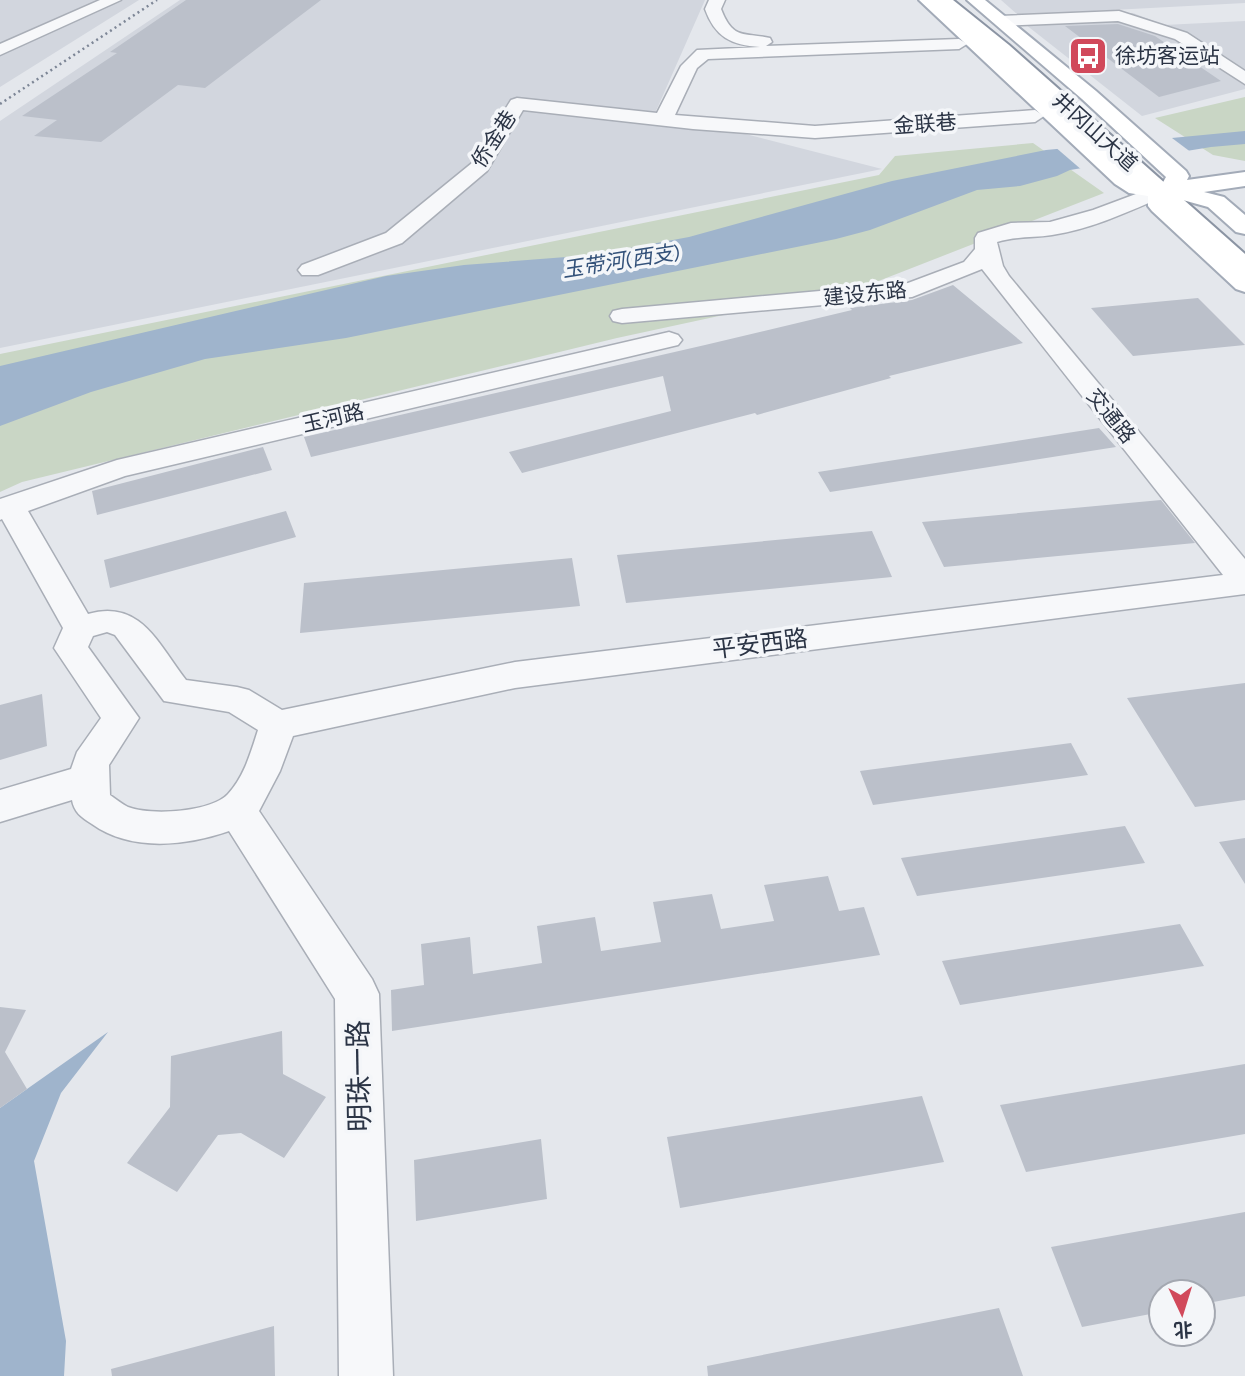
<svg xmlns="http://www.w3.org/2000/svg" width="1245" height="1376" font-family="Karla,'Noto Sans SC',sans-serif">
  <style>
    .built { fill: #d2d6de }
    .green { fill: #c9d6c5 }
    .water { fill: #9fb4cc }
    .pier { fill: #e4e7ec }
    .building { fill: #bbc0ca }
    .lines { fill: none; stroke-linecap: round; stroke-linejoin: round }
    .minor-casing { stroke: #a9aeb7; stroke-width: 3 }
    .major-casing { stroke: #a3abb8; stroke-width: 4 }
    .highway-casing { stroke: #8b94a3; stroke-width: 4 }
    .minor { fill: #f7f8fa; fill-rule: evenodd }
    .major { fill: #fff; fill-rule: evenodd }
    .highway { fill: #fff; fill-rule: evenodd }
    .rail { stroke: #7d8696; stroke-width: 2.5; stroke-dasharray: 2 3.5; stroke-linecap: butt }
    .labels { text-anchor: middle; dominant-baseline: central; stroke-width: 7; stroke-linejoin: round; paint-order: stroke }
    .far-poi-label { font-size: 21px; fill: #2b3445; stroke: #f4f6f9; text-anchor: start }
    .far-street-label { font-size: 21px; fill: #2b3445; stroke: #f4f6f9 }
    .far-water-label { font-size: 21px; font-style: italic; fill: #34527a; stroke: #f4f6f9 }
    .street-label { font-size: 24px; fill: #2b3445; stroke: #f4f6f9 }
    .near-street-label { font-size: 28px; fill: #2b3445; stroke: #f4f6f9 }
  </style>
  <rect width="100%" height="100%" fill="#e4e7ec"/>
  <path class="built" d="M 0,0 L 139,0 L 0,87 Z
    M 180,0 L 705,0 L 656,111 L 882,169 L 0,348 L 0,121 Z
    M 1001,0 L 1245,0 L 1245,3 L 1018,15 Z
    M 1133,13 L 1164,25 L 1245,21 L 1245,89 L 1142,116 L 1016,17 Z"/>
  <path class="green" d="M 1245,97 L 1245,161 L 1213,155 L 1155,118 Z
    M 1033,143 L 1104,193 L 876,282 L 617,338 L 22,482 L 0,492 L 0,354 L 879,175 L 895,156 Z"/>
  <path class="water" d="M 1245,131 L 1245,144 L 1211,147 L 1070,170 L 1057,176 L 1020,186 L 977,190 L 870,230 L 836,239 L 346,338 L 205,359 L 91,392 L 0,426 L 0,366 L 386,276 L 464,265 L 592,255 L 689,237 L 892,181 L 1046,150 Z
    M 108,1032 L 61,1093 L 34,1161 L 66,1341 L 64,1376 L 0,1376 L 0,1108 Z"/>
  <path class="pier" d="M 1168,135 L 1192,153 L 1083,171 L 1054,146 Z"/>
  <path class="building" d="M 186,0 L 321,0 L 205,88 L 178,85 L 101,142 L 34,136 L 57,120 L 22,116 L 117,53 L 110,52 Z
    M 1118,24 L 1155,36 L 1221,81 L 1159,97 L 1065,26 Z
    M 953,285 L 1023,343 L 889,376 L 891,378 L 757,415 L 755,413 L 522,473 L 509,452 L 671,411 L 663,376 L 311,457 L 304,437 L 705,345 L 852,310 L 850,308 L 912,300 Z
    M 1198,298 L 1245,345 L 1133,356 L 1091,308 Z
    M 1099,428 L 1116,447 L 830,492 L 818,472 Z
    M 263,447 L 272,470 L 97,515 L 92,491 Z
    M 1161,500 L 1195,543 L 944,567 L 922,522 Z
    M 286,511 L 296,537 L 110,588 L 104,560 Z
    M 872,531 L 892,577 L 626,603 L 617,555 Z
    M 572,558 L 580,606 L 300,633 L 304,583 Z
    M 1245,683 L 1245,800 L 1195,807 L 1127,698 Z
    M 42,694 L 47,746 L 0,760 L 0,705 Z
    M 1071,743 L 1088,775 L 873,805 L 860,771 Z
    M 1125,826 L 1145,863 L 917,896 L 901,858 Z
    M 1245,838 L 1245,884 L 1219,842 Z
    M 828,876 L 839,911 L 864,907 L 880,955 L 392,1031 L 391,990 L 424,985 L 421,944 L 470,937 L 473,974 L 542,963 L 537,926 L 595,917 L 601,951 L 661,942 L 653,902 L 712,894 L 721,929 L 774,921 L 764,885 Z
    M 1180,924 L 1204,966 L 960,1005 L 942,961 Z
    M 0,1007 L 26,1010 L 5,1052 L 27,1089 L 0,1108 Z
    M 282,1031 L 283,1074 L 326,1097 L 284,1158 L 241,1133 L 218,1135 L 177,1192 L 127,1163 L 170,1107 L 171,1056 Z
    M 1245,1064 L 1245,1134 L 1026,1172 L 1000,1105 Z
    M 922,1096 L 944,1162 L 680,1208 L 667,1137 Z
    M 541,1139 L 547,1199 L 416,1221 L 414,1160 Z
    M 1245,1212 L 1245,1296 L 1203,1304 L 1203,1292 L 1161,1292 L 1161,1312 L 1082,1327 L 1051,1247 Z
    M 999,1308 L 1023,1376 L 708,1376 L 707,1366 Z
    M 274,1326 L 275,1376 L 112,1376 L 111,1369 Z"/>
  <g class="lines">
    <defs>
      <path id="minor" d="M 100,0 L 121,0 L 0,55 L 0,44 Z
        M 709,0 L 725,0 L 721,9 C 733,40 743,32 770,38 L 772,42 L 766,46 L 959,39 L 967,44 L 959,49 L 708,59 L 697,68 L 675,115 L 815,126 L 1035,110 L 1044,116 L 1035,122 L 815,138 L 693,129 L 523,110 L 487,171 L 402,243 L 318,275 L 302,275 L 298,270 L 302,265 L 386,233 L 472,163 L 511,100 L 517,98 L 657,113 L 681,66 L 697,50 L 760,47 C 731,45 715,37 705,9 Z
        M 1119,11 L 1187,33 L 1245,71 L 1245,84 L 1175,39 L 1118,21 L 1000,26 L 992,21 L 1000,16 Z
        M 1160,185 L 1167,187 L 1170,191 L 1167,195 C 1130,211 1092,229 1052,235 C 1033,238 1016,236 997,242 L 1003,266 L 1009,276 L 1245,559 L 1245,594 L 515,688 L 293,736 L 280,771 L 259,811 L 372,979 L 379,994 L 393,1376 L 339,1376 L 335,999 L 229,831 C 186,846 131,852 92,824 C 81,817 74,812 72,800 L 0,822 L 0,790 L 71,769 L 77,752 L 101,718 L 54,648 L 63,628 L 2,519 L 0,520 L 0,499 L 117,460 L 669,332 L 678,335 L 682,340 L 678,345 L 125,476 L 28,511 L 88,614 C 141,599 158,644 186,680 L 237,687 L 249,690 L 282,710 L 515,662 L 1223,575 L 982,269 L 912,297 L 622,323 L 613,321 L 610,316 L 613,311 L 622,309 L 908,283 L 964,262 L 975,249 L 975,238 L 978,233 L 1011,223 L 1050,222 L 1093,210 ZM 107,632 L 115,635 L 164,701 L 229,712 L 258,730 C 251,752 244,777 228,794 C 211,812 151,816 128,807 C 122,804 116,799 110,795 L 109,765 L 139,718 L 88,647 L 93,636 Z"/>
      <path id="major" d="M 919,0 L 937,0 L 1131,174 L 1143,182 L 1162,184 L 1166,177 L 1082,99 L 967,0 L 985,0 L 1096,91 L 1186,171 L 1189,176 L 1187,180 L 1245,172 L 1245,186 L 1204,192 L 1224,197 L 1245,215 L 1245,234 L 1236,232 L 1208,207 L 1172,197 L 1172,204 L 1245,270 L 1245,292 L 1236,289 L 1152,211 L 1148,206 L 1148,196 L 1129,193 L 1115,184 Z"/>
      <path id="highway" d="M 935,0 L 953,0 L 1009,45 L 1245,254 L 1245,275 L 1236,272 Z"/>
    </defs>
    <use href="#minor" class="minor-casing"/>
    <use href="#major" class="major-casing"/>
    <use href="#highway" class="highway-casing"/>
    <use href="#minor" class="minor"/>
    <use href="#major" class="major"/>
    <use href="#highway" class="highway"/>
    <path class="rail" d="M 0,104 L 157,0"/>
  </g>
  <defs>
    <symbol id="bus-square" viewBox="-11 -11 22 22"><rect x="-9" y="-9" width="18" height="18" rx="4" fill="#d1495b" stroke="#f4f6f9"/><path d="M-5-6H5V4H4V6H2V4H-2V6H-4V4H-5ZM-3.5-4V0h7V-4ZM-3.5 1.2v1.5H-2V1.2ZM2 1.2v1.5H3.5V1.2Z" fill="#fff"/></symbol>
  </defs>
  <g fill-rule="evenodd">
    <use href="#bus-square" x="1066" y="34" width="44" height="44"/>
  </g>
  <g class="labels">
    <g class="far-poi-label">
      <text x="1115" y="56">徐坊客运站</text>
    </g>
    <g class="far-street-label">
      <text transform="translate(925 124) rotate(-4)">金联巷</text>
      <text transform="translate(1095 132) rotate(42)">井冈山大道</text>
      <text transform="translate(494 139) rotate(-57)">侨金巷</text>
      <text transform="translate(865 294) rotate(-6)">建设东路</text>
      <text transform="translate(1111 416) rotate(51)">交通路</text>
      <text transform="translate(333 418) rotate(-13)">玉河路</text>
    </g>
    <g class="far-water-label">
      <text transform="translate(621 261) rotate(-9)">玉带河(西支)</text>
    </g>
    <g class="street-label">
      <text transform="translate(760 644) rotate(-7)">平安西路</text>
    </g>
    <g class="near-street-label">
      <text transform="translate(359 1076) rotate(-91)">明珠一路</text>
    </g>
  </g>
  <g transform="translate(1182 1313) rotate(176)"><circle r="33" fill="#f4f6f9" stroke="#a4a8b1" stroke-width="2"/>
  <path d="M0-5L12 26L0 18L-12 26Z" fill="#d1495b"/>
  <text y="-10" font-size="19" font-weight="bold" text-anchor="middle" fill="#2b3445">北</text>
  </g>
</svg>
